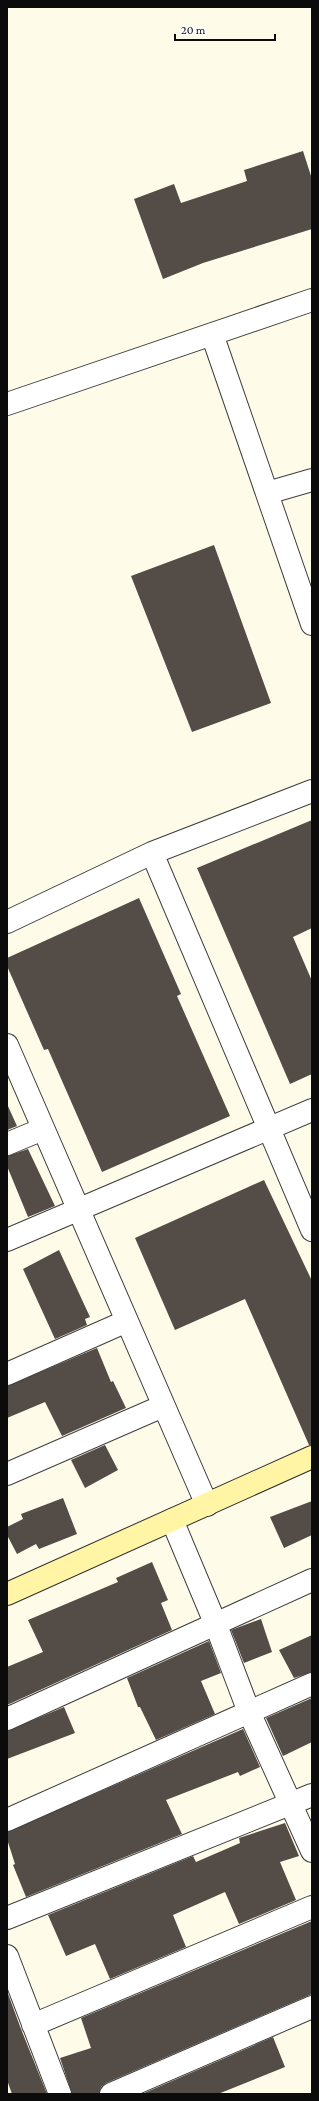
<svg xmlns="http://www.w3.org/2000/svg" width="319" height="2101" font-family="'Crimson Pro',serif">
  <style>
    .building { fill: #544c47 }
    .lines { fill: none; stroke-linecap: round; stroke-linejoin: round }
    .street-casing { stroke: #3e3e3e; stroke-width: 24 }
    .secondary-casing { stroke: #2d2d2d; stroke-width: 24 }
    .street { stroke: #fff; stroke-width: 22 }
    .secondary { stroke: #fff5a4; stroke-width: 22 }
  </style>
  <rect width="100%" height="100%" fill="#fffbe9"/>
  <path class="building" d="M 303,151 L 312,179 L 312,229 L 203,263 L 163,279 L 134,199 L 174,184 L 181,203 L 247,181 L 244,170 Z
    M 214,545 L 271,703 L 192,732 L 131,576 Z
    M 312,820 L 312,928 L 293,937 L 312,981 L 312,1074 L 290,1084 L 197,868 Z
    M 139,898 L 181,994 L 177,996 L 230,1116 L 102,1172 L 48,1049 L 44,1050 L 7,966 L 7,958 Z
    M 7,1104 L 17,1126 L 7,1130 Z
    M 28,1149 L 55,1206 L 28,1217 L 7,1166 L 7,1156 Z
    M 264,1180 L 312,1281 L 312,1445 L 309,1445 L 245,1299 L 175,1330 L 135,1238 Z
    M 59,1250 L 90,1317 L 85,1319 L 87,1325 L 55,1339 L 23,1269 Z
    M 97,1348 L 111,1382 L 113,1381 L 126,1408 L 62,1436 L 45,1402 L 7,1418 L 7,1386 Z
    M 105,1445 L 118,1470 L 85,1488 L 71,1460 Z
    M 63,1498 L 77,1534 L 39,1549 L 36,1544 L 17,1554 L 7,1535 L 7,1527 L 23,1519 L 21,1514 Z
    M 312,1501 L 312,1535 L 284,1548 L 270,1517 Z
    M 152,1562 L 168,1600 L 161,1603 L 172,1630 L 7,1705 L 7,1667 L 43,1652 L 28,1620 L 118,1582 L 116,1578 Z
    M 261,1619 L 272,1652 L 244,1663 L 231,1630 Z
    M 312,1635 L 312,1672 L 294,1678 L 279,1650 Z
    M 209,1641 L 221,1673 L 201,1681 L 215,1714 L 156,1740 L 140,1707 L 138,1707 L 127,1678 Z
    M 312,1698 L 312,1742 L 283,1756 L 266,1718 Z
    M 64,1707 L 75,1733 L 7,1759 L 7,1731 Z
    M 243,1729 L 260,1767 L 240,1776 L 238,1772 L 166,1800 L 182,1834 L 26,1897 L 13,1865 L 15,1864 L 7,1839 L 7,1832 Z
    M 285,1823 L 299,1856 L 280,1862 L 296,1900 L 239,1924 L 225,1892 L 173,1915 L 186,1947 L 110,1979 L 95,1944 L 66,1956 L 48,1915 L 193,1856 L 196,1862 L 240,1843 L 239,1838 Z
    M 312,1921 L 312,1994 L 106,2083 L 101,2087 L 99,2094 L 72,2094 L 60,2058 L 91,2048 L 81,2018 Z
    M 7,1991 L 21,2029 L 47,2094 L 12,2094 L 7,2080 Z
    M 273,2037 L 285,2067 L 218,2094 L 142,2094 Z"/>
  <g class="lines">
    <defs>
      <path id="street" d="M 212,334 L 312,624
        M 7,404 L 312,300
        M 267,493 L 312,480
        M 152,853 L 312,1230
        M 7,922 L 152,853 L 312,791
        M 7,1045 L 207,1505
        M 7,1144 L 43,1129
        M 7,1240 L 312,1110
        M 7,1374 L 127,1321
        M 7,1474 L 163,1406
        M 172,1520 L 216,1625 L 249,1712 L 312,1851
        M 7,1719 L 312,1580
        M 7,1820 L 312,1684
        M 7,1918 L 312,1795
        M 7,1956 L 60,2094
        M 33,2025 L 312,1907
        M 111,2094 L 312,2007"/>
      <path id="secondary" d="M 7,1594 L 312,1457"/>
    </defs>
    <use href="#street" class="street-casing"/>
    <use href="#secondary" class="secondary-casing"/>
    <use href="#street" class="street"/>
    <use href="#secondary" class="secondary"/>
  </g>
  <rect width="319" height="2101" fill="none" stroke="#0b0b0b" stroke-width="16"/>
  <path d="M175 34v6h100v-6" fill="none" stroke="#0b0b0b" stroke-width="2"/>
  <text x="181" y="34" font-size="12" fill="#0b0b0b" stroke="#ffffff" stroke-width="3" paint-order="stroke">20 m</text>
</svg>
